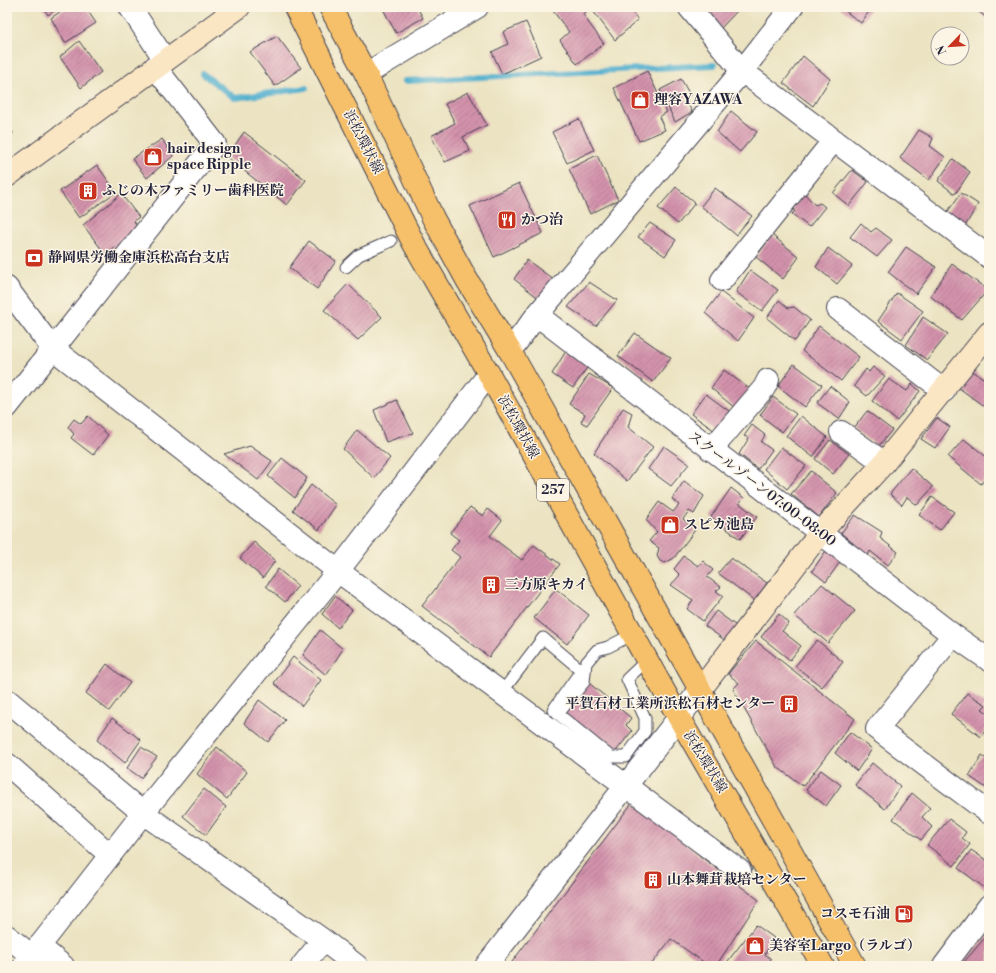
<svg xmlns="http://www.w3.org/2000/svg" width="996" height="973" font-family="'Libre Bodoni','Noto Serif JP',serif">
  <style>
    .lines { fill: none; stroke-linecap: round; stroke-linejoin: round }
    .stream { stroke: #4fafce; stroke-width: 6 }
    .building { fill: url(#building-hatch) }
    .lane-casing { stroke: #403f4f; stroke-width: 13 }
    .street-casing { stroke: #403f4f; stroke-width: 24 }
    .secondary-casing { stroke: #403f4f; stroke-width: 24 }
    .highway-casing { stroke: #403f4f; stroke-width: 24 }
    .lane { stroke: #fff; stroke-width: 11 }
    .street { stroke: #fff; stroke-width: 22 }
    .secondary { stroke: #fbe6c4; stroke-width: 22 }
    .highway { stroke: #f6c06b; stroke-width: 22 }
    .labels { text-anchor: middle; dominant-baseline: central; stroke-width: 3; stroke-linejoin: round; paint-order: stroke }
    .shield { fill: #fcf5e5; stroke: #63616e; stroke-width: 1 }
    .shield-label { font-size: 13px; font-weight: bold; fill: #22223b }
    .poi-label { font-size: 14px; font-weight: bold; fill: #22223b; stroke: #fcf5e5; text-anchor: start }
    .street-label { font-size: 14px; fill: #22223b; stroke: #fcf5e5 }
  </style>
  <defs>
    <pattern id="building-hatch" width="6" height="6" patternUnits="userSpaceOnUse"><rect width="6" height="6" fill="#d392ab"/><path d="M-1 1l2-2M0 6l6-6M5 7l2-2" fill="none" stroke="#ab778c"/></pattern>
  </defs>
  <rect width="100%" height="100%" fill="#fcf5e5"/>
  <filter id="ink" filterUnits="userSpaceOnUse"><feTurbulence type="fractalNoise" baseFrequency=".025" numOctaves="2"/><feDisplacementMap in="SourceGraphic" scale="8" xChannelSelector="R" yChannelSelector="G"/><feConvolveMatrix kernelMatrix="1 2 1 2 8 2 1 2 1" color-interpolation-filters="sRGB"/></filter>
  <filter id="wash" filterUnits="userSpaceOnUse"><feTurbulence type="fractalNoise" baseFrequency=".012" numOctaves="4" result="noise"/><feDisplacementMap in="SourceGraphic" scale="16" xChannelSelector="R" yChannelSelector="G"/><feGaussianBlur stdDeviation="0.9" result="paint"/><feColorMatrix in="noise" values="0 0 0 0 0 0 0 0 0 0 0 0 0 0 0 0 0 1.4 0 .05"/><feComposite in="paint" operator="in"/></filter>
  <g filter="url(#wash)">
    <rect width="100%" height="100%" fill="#ebe3c1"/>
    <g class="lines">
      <path class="stream" d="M 203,74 L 235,98 L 306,88
        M 405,81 L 714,65"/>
    </g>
    <g id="blocks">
      <path class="building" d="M 43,7 L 60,7 L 48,15 Z
        M 67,7 L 85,7 L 96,23 L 65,43 L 51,18 Z
        M 382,7 L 417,7 L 423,18 L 396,33 Z
        M 550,7 L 582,7 L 586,12 L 583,14 L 586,19 L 604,44 L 577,64 L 560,40 L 569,32 Z
        M 590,7 L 628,7 L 638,20 L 615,40 Z
        M 701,7 L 737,7 L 739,9 L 721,28 Z
        M 840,7 L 872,7 L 861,23 Z
        M 973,7 L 989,7 L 989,20 Z
        M 526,22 L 541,56 L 502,74 L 492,52 L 508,44 L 503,32 Z
        M 277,36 L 301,68 L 275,86 L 250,52 Z
        M 79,41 L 101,72 L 81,88 L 60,57 Z
        M 803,56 L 830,79 L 813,106 L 783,83 Z
        M 647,71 L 667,112 L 659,117 L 665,130 L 639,141 L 614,88 Z
        M 681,79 L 690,95 L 685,98 L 692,112 L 675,122 L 660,90 Z
        M 468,92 L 487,125 L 463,137 L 470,151 L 445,162 L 431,136 L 455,123 L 445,104 Z
        M 731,111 L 757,132 L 740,152 L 717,132 Z
        M 579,119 L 594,150 L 567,163 L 552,132 Z
        M 7,124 L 13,133 L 7,138 Z
        M 919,130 L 933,138 L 930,146 L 945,157 L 929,180 L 900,158 Z
        M 244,132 L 306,180 L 287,205 L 227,157 Z
        M 162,139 L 173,156 L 147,178 L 132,159 Z
        M 597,155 L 618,200 L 590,214 L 569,169 Z
        M 953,159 L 970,172 L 955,194 L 938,181 Z
        M 97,165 L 116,192 L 79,218 L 60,191 Z
        M 852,170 L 868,182 L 849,206 L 833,193 Z
        M 519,183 L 543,233 L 494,257 L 470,206 Z
        M 676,187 L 695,203 L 678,224 L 658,208 Z
        M 715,188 L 752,216 L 736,235 L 701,206 Z
        M 804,193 L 815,205 L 820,203 L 825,207 L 809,227 L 792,214 L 795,211 L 792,208 Z
        M 961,193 L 978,204 L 964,228 L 946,214 Z
        M 121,194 L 139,217 L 134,221 L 138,228 L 106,255 L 83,225 Z
        M 650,223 L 676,240 L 665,256 L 638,237 Z
        M 861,223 L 871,232 L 876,228 L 892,240 L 877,257 L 850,237 Z
        M 772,235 L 799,257 L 783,279 L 756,257 Z
        M 309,241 L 336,261 L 317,289 L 289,268 Z
        M 906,247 L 936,267 L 916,294 L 888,272 Z
        M 828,248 L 852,266 L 837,284 L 816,267 Z
        M 527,260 L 554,280 L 541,300 L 514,279 Z
        M 952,264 L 988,290 L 962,320 L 930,296 Z
        M 750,270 L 778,290 L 762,311 L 736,292 Z
        M 589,282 L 617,300 L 596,326 L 568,307 Z
        M 348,284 L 382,317 L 358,340 L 324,310 Z
        M 721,292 L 754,318 L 738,341 L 705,313 Z
        M 897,293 L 923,311 L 902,339 L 878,321 Z
        M 779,300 L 788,308 L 794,307 L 810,320 L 795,341 L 767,318 Z
        M 923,317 L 948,334 L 927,360 L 906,345 Z
        M 819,326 L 859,357 L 841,381 L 802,351 Z
        M 635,333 L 671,358 L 653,382 L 618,356 Z
        M 566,351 L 588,366 L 573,388 L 552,374 Z
        M 794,364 L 822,385 L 805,407 L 778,386 Z
        M 873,367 L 885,376 L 867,396 L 854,386 L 866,369 L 869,372 Z
        M 724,370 L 751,390 L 736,409 L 711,388 Z
        M 971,370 L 989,382 L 989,410 L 959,388 Z
        M 589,374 L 613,388 L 587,425 L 581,422 L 585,414 L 569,404 Z
        M 889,379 L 907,391 L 912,384 L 920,391 L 897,421 L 872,401 Z
        M 830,386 L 850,402 L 839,419 L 817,403 Z
        M 706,394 L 729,411 L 715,431 L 691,414 Z
        M 773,397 L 796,414 L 782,432 L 760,415 Z
        M 397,400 L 413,433 L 386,442 L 374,410 Z
        M 623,408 L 632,413 L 628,427 L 653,447 L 627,481 L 594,453 Z
        M 867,411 L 892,430 L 878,447 L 854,428 Z
        M 88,416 L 108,435 L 93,455 L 71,438 L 74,434 L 68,427 L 74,419 L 81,424 Z
        M 801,416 L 827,437 L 813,457 L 786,436 Z
        M 937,418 L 950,427 L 935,448 L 921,439 Z
        M 752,425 L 765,435 L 761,442 L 772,450 L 758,469 L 739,454 L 749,438 L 744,436 Z
        M 357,430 L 390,458 L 374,478 L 343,449 Z
        M 964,439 L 989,459 L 989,474 L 981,484 L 948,457 Z
        M 830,440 L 849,454 L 833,474 L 815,459 Z
        M 250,446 L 272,461 L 258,480 L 224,454 Z
        M 664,446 L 689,464 L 671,486 L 648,469 Z
        M 781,447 L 806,466 L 787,489 L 764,469 Z
        M 282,458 L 307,478 L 295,498 L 268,476 Z
        M 911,468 L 933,487 L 917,505 L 907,497 L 902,505 L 890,494 Z
        M 811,471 L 837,493 L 819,517 L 791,494 Z
        M 684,481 L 704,496 L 694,514 L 689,511 L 683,519 L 695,530 L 674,558 L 665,563 L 660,561 L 657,556 L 659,548 L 649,541 L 657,532 L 646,520 L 659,502 L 673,512 L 679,505 L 672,499 Z
        M 311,485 L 336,505 L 319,530 L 293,510 Z
        M 731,488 L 744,498 L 739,503 L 757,517 L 740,539 L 711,517 Z
        M 932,497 L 954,512 L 940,530 L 919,515 Z
        M 470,507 L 483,516 L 488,509 L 502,520 L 490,536 L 522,560 L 534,545 L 560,564 L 489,657 L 422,606 L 460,557 L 451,550 L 459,540 L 450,533 Z
        M 855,515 L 882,532 L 880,538 L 898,552 L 888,565 L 870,551 L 868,556 L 841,533 Z
        M 254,542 L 275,561 L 263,578 L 240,558 Z
        M 830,545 L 844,556 L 826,582 L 812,571 Z
        M 684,556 L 698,566 L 703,561 L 713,570 L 707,577 L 721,587 L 716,591 L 723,596 L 703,621 L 687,609 L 693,600 L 671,585 L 680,575 L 674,569 Z
        M 731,558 L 767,583 L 755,601 L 718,573 Z
        M 278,569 L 298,586 L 285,602 L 266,586 Z
        M 822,584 L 855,611 L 828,643 L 794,615 Z
        M 556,589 L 589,615 L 567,644 L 534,618 Z
        M 335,596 L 352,610 L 338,628 L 322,614 Z
        M 716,611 L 739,628 L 730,644 L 705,626 Z
        M 779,614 L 789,623 L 782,631 L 801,646 L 790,660 L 761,637 Z
        M 320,630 L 343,649 L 326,675 L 303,655 Z
        M 817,640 L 843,662 L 822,687 L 795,666 Z
        M 756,641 L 855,719 L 803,786 L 777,767 L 733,689 L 739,683 L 728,674 Z
        M 293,657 L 321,680 L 302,706 L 274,683 Z
        M 107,664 L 130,683 L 109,711 L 86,693 Z
        M 589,683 L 631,718 L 626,725 L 632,731 L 613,755 L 563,713 Z
        M 967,693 L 986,705 L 982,709 L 989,714 L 989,725 L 981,737 L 951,714 Z
        M 259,700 L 285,720 L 268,742 L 244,723 Z
        M 112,718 L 141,740 L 125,763 L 97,740 Z
        M 850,732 L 872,749 L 857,771 L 835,753 Z
        M 141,747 L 157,757 L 141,778 L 127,768 Z
        M 217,747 L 247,772 L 227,799 L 197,774 Z
        M 982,755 L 989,760 L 989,790 L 969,776 Z
        M 872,763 L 900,786 L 885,809 L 855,785 Z
        M 821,770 L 841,785 L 826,806 L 806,790 Z
        M 204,789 L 226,807 L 206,835 L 183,816 Z
        M 912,793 L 930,808 L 922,817 L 932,827 L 921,840 L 893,819 Z
        M 632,803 L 643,808 L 704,859 L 759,900 L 716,966 L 709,966 L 671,939 L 650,966 L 509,966 Z
        M 949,819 L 966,832 L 962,838 L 970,844 L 954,866 L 927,845 Z
        M 971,850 L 989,862 L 989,884 L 986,889 L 958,868 Z
        M 756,925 L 774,938 L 765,954 L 771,959 L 766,966 L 724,966 Z
        M 989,933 L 989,966 L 970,966 L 964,962 Z"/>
    </g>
  </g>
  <g filter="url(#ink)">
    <use href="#blocks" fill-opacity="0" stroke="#403f4f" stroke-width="1"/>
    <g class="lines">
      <defs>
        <path id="lane" d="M 346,267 L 359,255 L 391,241
          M 633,634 L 608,647 L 597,650 L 586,663 L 584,682 L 558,714 L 611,757 L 626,757 L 645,731 L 645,718 L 627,679 L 647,660
          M 502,692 L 543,638 L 581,670
          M 553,710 L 585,665"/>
        <path id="street" d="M 130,7 L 165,60
          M 689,7 L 742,71 L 989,257
          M 366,74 L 477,7
          M 722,280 L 834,140
          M 7,288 L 52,348 L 338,571 L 740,871
          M 838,309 L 944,391
          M 537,315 L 953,635 L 989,660
          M 510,351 L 537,315 L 742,71 L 792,7
          M 7,407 L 215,144 L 155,67
          M 841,432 L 884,463
          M 711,450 L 764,388 L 768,380
          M 953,635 L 877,729 L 989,813
          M 7,700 L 143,813 L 323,940 L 357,966
          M 7,764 L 110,855
          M 7,936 L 32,956
          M 39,946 L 63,966
          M 24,966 L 143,813 L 338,571 L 489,374
          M 302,966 L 323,940
          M 486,966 L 701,689
          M 944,966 L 989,906"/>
        <path id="secondary" d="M 7,176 L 239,7
          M 701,689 L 820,533 L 884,463 L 989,333"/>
        <path id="highway" d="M 295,7 L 414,244 L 489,374 L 679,718 L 823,966
          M 330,7 L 366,74 L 433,218 L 467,280 L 510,351 L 855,966"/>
      </defs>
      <use href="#lane" class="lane-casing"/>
      <use href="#street" class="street-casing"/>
      <use href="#secondary" class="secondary-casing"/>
      <use href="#highway" class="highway-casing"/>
      <use href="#lane" class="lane"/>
      <use href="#street" class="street"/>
      <use href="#secondary" class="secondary"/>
      <use href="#highway" class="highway"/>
    </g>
  </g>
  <defs>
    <symbol id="shop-square" viewBox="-11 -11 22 22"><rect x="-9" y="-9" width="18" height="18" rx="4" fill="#c8321e" stroke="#fcf5e5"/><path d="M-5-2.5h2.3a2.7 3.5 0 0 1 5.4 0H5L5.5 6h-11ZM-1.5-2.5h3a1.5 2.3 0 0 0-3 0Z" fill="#fff"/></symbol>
    <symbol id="building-square" viewBox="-11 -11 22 22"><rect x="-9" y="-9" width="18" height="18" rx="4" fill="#c8321e" stroke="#fcf5e5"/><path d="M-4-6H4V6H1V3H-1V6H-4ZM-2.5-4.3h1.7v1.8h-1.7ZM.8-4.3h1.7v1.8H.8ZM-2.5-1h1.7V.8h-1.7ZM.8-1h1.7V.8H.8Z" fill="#fff"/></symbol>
    <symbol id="restaurant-square" viewBox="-11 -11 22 22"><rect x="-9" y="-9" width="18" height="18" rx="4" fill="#c8321e" stroke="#fcf5e5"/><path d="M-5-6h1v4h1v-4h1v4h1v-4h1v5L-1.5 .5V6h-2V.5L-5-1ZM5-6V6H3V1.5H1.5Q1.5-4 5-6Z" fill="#fff"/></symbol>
    <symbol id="bank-square" viewBox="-11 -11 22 22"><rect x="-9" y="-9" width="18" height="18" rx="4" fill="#c8321e" stroke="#fcf5e5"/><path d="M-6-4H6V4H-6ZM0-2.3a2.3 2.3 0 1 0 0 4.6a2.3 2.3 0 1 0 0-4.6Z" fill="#fff"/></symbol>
    <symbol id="fuel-square" viewBox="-11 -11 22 22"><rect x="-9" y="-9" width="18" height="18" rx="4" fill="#c8321e" stroke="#fcf5e5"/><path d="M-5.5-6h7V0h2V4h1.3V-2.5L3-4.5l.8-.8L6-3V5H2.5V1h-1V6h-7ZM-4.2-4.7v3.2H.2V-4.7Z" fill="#fff"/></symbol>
  </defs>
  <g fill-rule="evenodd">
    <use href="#shop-square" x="629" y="89" width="22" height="22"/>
    <use href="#shop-square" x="142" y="146" width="22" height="22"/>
    <use href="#building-square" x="77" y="180" width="22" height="22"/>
    <use href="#restaurant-square" x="496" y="209" width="22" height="22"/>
    <use href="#bank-square" x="23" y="247" width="22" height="22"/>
    <use href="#shop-square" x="659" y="514" width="22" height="22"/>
    <use href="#building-square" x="480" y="574" width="22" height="22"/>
    <use href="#building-square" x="778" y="693" width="22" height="22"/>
    <use href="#building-square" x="642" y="869" width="22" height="22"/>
    <use href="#fuel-square" x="893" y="903" width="22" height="22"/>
    <use href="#shop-square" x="744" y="935" width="22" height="22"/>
  </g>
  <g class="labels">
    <rect class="shield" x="537" y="479" width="32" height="22" rx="3"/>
    <g class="shield-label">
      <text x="553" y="490">257</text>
    </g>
    <g class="poi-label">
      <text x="654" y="100">理容YAZAWA</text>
      <text x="167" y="149">hair design<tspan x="167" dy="16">space Ripple</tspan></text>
      <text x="102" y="191">ふじの木ファミリー歯科医院</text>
      <text x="521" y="220">かつ治</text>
      <text x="48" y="258">静岡県労働金庫浜松高台支店</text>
      <text x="684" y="525">スピカ池島</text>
      <text x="505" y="585">三方原キカイ</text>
      <text x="775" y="704" text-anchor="end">平賀石材工業所浜松石材センター</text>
      <text x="667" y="880">山本舞茸栽培センター</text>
      <text x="890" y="914" text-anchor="end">コスモ石油</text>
      <text x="769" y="946">美容室Largo（ラルゴ）</text>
    </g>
    <g class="street-label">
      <text transform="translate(363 142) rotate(63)">浜松環状線</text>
      <text transform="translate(518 427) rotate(61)">浜松環状線</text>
      <text transform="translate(762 489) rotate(37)">スクールゾーン07:00-08:00</text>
      <text transform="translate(705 762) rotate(59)">浜松環状線</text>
    </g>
  </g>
  <rect width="996" height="973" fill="none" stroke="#fcf5e5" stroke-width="24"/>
  <g transform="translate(950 46) rotate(245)"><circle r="19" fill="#fcf5e5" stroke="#a5a1a1"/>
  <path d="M0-3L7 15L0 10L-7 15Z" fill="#c8321e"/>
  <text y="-6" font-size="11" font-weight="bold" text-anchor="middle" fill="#22223b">N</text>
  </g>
</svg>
